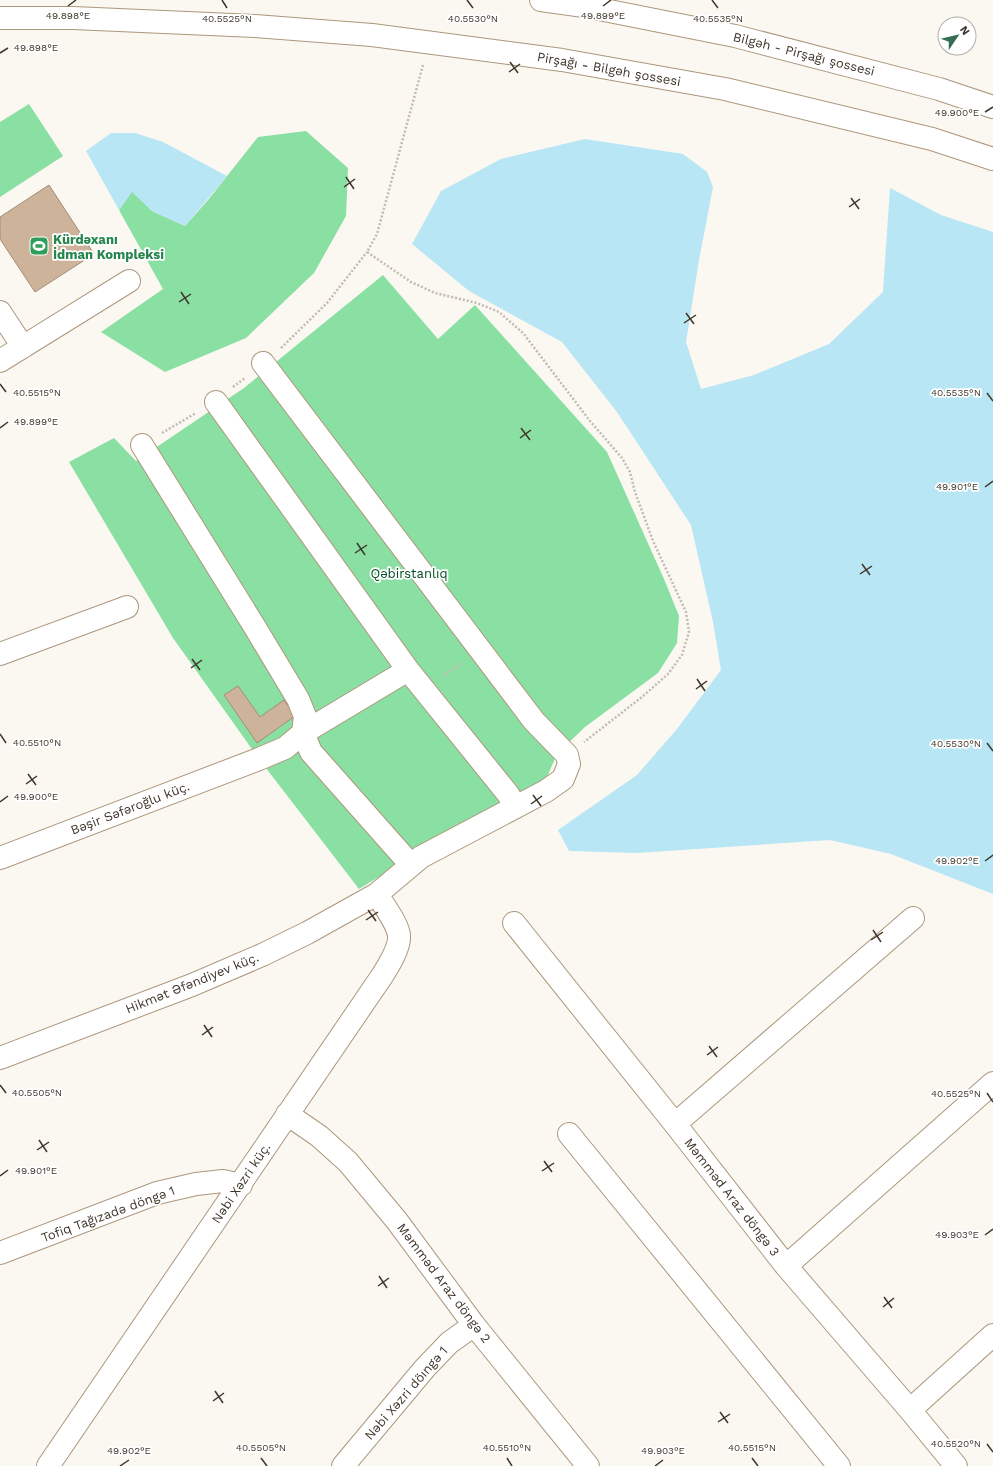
<svg xmlns="http://www.w3.org/2000/svg" width="993" height="1466" font-family="'Work Sans',sans-serif">
  <style>
    .green { fill: #8adfa3 }
    .water { fill: #b8e6f5 }
    .building { fill: #ceb39b; stroke: #a68b74 }
    .lines { fill: none; stroke-linecap: round; stroke-linejoin: round }
    .minor-casing { stroke: #ad977c; stroke-width: 24 }
    .highway-casing { stroke: #ad977c; stroke-width: 24 }
    .path { stroke: #c1bbb4; stroke-width: 2.5; stroke-dasharray: 2 2; stroke-linecap: butt }
    .minor { stroke: #fff; stroke-width: 22 }
    .highway { stroke: #fff; stroke-width: 22 }
    .ticks { fill: none; stroke: #3f362b; stroke-width: 1.5 }
    .labels { text-anchor: middle; dominant-baseline: central; stroke-width: 3.5; stroke-linejoin: round; paint-order: stroke }
    .street-label { font-size: 13px; fill: #3f362b; stroke: #fff }
    .leisure-label { font-size: 13px; font-weight: bold; fill: #27864d; stroke: #fff; text-anchor: start }
    .park-label { font-size: 13px; fill: #014d25; stroke: #fff }
    .ticks-label { font-size: 10px; text-anchor: middle; fill: #3f362b; stroke: #fff; stroke-width: 3.5; stroke-linejoin: round; paint-order: stroke }
  </style>
  <rect width="100%" height="100%" fill="#fbf7f1"/>
  <path class="green" d="M 29,104 L 63,156 L 0,197 L 0,122 Z
    M 306,131 L 348,168 L 346,216 L 314,273 L 246,338 L 165,372 L 101,332 L 163,289 L 119,210 L 132,191 L 152,211 L 185,226 L 208,200 L 258,137 Z
    M 383,275 L 438,339 L 475,305 L 607,452 L 664,579 L 679,616 L 677,643 L 658,673 L 585,727 L 557,754 L 544,784 L 456,830 L 359,889 L 259,759 L 173,638 L 69,462 L 114,438 L 136,461 L 244,388 Z"/>
  <path class="water" d="M 111,133 L 135,133 L 163,142 L 227,176 L 185,226 L 152,211 L 132,192 L 119,210 L 86,151 Z
    M 585,139 L 683,154 L 707,172 L 713,187 L 699,260 L 686,342 L 701,389 L 754,375 L 829,344 L 883,292 L 890,188 L 941,215 L 993,232 L 993,894 L 891,854 L 830,840 L 637,853 L 569,851 L 558,830 L 637,775 L 677,729 L 721,670 L 713,622 L 691,525 L 617,412 L 562,342 L 469,291 L 412,244 L 441,191 L 501,159 Z"/>
  <path class="building" d="M 49,185 L 94,254 L 35,292 L 0,239 L 0,217 Z
    M 238,686 L 260,717 L 284,700 L 295,716 L 257,743 L 224,695 Z"/>
  <g class="lines">
    <defs>
      <path id="minor" d="M 0,312 L 23,347
        M 0,361 L 129,281
        M 216,402 L 408,670 L 508,794 L 516,807
        M 142,445 L 256,629 L 298,699 L 305,716 L 303,733 L 311,752 L 411,865
        M 0,654 L 127,607
        M 0,858 L 259,759 L 285,748 L 303,733 L 408,670
        M 514,923 L 675,1124 L 786,1266 L 910,1410 L 956,1466
        M 0,1058 L 192,985 L 262,955 L 307,933 L 377,894 L 421,857 L 546,791 L 563,779 L 569,764 L 567,755 L 534,721 L 263,363
        M 287,1114 L 319,1136 L 348,1162 L 397,1221 L 474,1325 L 588,1466
        M 675,1124 L 913,918
        M 569,1134 L 839,1466
        M 0,1253 L 157,1193 L 196,1184 L 223,1181 L 241,1185
        M 786,1266 L 993,1083
        M 910,1410 L 993,1335
        M 48,1466 C 160,1303 270,1139 382,976 C 388,967 400,947 399,936 C 398,923 383,905 377,894
        M 343,1466 L 425,1368 L 449,1343 L 474,1325"/>
      <path id="highway" d="M 541,0 L 584,6 L 735,36 L 939,89 L 993,107
        M 0,18 L 73,18 L 255,26 L 372,35 L 562,60 L 725,89 L 932,139 L 993,159"/>
    </defs>
    <use href="#minor" class="minor-casing"/>
    <use href="#highway" class="highway-casing"/>
    <path class="path" d="M 423,65 L 377,234 L 367,252 L 411,282 L 435,293 L 477,303 L 499,312 L 523,333 L 590,421 L 622,458 L 630,472 L 635,492 L 653,541 L 686,612 L 689,632 L 682,655 L 668,674 L 642,697 L 584,742
      M 281,348 L 327,303 L 367,252
      M 233,387 L 245,378
      M 162,433 L 196,413
      M 443,676 L 462,663"/>
    <use href="#minor" class="minor"/>
    <use href="#highway" class="highway"/>
  </g>
  <path class="ticks" d="M 222,0 L 227,8M 467,0 L 473,8M 712,0 L 718,8M 68,6 L 76,0M 603,6 L 611,0M 0,53 L 8,48M 510,62 L 518,73M 509,72 L 520,64M 985,112 L 993,107M 346,177 L 354,189M 344,187 L 355,179M 851,198 L 859,209M 849,207 L 860,199M 181,292 L 189,304M 179,302 L 191,294M 686,313 L 694,324M 684,323 L 696,315M 0,384 L 6,392M 987,393 L 993,401M 0,428 L 8,422M 521,428 L 530,440M 520,438 L 531,430M 985,487 L 993,481M 357,543 L 365,555M 355,553 L 367,545M 862,564 L 870,575M 860,574 L 872,566M 192,659 L 200,670M 191,668 L 202,660M 697,679 L 705,691M 696,689 L 707,681M 0,734 L 6,743M 987,743 L 993,751M 28,774 L 36,785M 26,784 L 37,776M 533,795 L 541,806M 0,802 L 8,796M 531,804 L 542,796M 985,861 L 993,855M 368,910 L 376,921M 366,920 L 378,912M 873,930 L 881,942M 871,940 L 883,932M 204,1025 L 212,1037M 202,1035 L 213,1027M 709,1046 L 717,1057M 707,1055 L 718,1047M 0,1085 L 6,1093M 987,1093 L 993,1102M 39,1140 L 47,1152M 37,1150 L 49,1142M 544,1161 L 552,1172M 542,1171 L 554,1163M 0,1176 L 8,1170M 985,1235 L 993,1229M 379,1276 L 387,1288M 378,1286 L 389,1278M 884,1297 L 892,1308M 883,1307 L 894,1298M 215,1391 L 223,1403M 213,1401 L 224,1393M 720,1412 L 728,1423M 718,1422 L 730,1414M 987,1444 L 993,1452M 261,1458 L 267,1466M 507,1458 L 512,1466M 752,1458 L 758,1466M 120,1466 L 129,1460M 655,1466 L 663,1460"/>
  <defs>
    <symbol id="stadium-square" viewBox="-11 -11 22 22"><rect x="-9" y="-9" width="18" height="18" rx="4" fill="#2e9e5b" stroke="#fff"/><path d="M0-5a6.5 5 0 1 0 0 10a6.5 5 0 1 0 0-10ZM-3.5-1.8h7v3.6h-7Z" fill="#fff"/></symbol>
  </defs>
  <g fill-rule="evenodd">
    <use href="#stadium-square" x="28" y="235" width="22" height="22"/>
  </g>
  <g class="labels">
    <g class="street-label">
      <text transform="translate(804 54) rotate(14)">Bilgəh - Pirşağı şossesi</text>
      <text transform="translate(609 69) rotate(10)">Pirşağı - Bilgəh şossesi</text>
      <text transform="translate(130 808) rotate(-21)">Bəşir Səfəroğlu küç.</text>
      <text transform="translate(192 983) rotate(-22)">Hikmət Əfəndiyev küç.</text>
      <text transform="translate(241 1183) rotate(-56)">Nəbi Xəzri küç.</text>
      <text transform="translate(732 1197) rotate(52)">Məmməd Araz döngə 3</text>
      <text transform="translate(108 1214) rotate(-20)">Tofiq Tağızadə döngə 1</text>
      <text transform="translate(444 1283) rotate(53)">Məmməd Araz döngə 2</text>
      <text transform="translate(406 1393) rotate(-49)">Nəbi Xəzri döıngə 1</text>
    </g>
    <g class="leisure-label">
      <text x="53" y="239">Kürdəxanı<tspan x="53" dy="15">İdman Kompleksi</tspan></text>
    </g>
    <g class="park-label">
      <text x="409" y="573">Qəbirstanlıq</text>
    </g>
  </g>
  <g class="ticks-label">
    <text x="68" y="19">49.898°E</text>
    <text x="603" y="19">49.899°E</text>
    <text x="227" y="22">40.5525°N</text>
    <text x="473" y="22">40.5530°N</text>
    <text x="718" y="22">40.5535°N</text>
    <text x="36" y="51">49.898°E</text>
    <text x="957" y="116">49.900°E</text>
    <text x="37" y="396">40.5515°N</text>
    <text x="956" y="396">40.5535°N</text>
    <text x="36" y="425">49.899°E</text>
    <text x="957" y="490">49.901°E</text>
    <text x="37" y="746">40.5510°N</text>
    <text x="956" y="747">40.5530°N</text>
    <text x="36" y="800">49.900°E</text>
    <text x="957" y="864">49.902°E</text>
    <text x="37" y="1096">40.5505°N</text>
    <text x="956" y="1097">40.5525°N</text>
    <text x="36" y="1174">49.901°E</text>
    <text x="957" y="1238">49.903°E</text>
    <text x="956" y="1447">40.5520°N</text>
    <text x="261" y="1451">40.5505°N</text>
    <text x="507" y="1451">40.5510°N</text>
    <text x="752" y="1451">40.5515°N</text>
    <text x="129" y="1454">49.902°E</text>
    <text x="663" y="1454">49.903°E</text>
  </g>
  <g transform="translate(957 36) rotate(55)"><circle r="19" fill="#ffffff" stroke="#b2afaa"/>
  <path d="M0-3L7 15L0 10L-7 15Z" fill="#356d55"/>
  <text y="-6" font-size="11" font-weight="bold" text-anchor="middle" fill="#3f362b">N</text>
  </g>
</svg>
